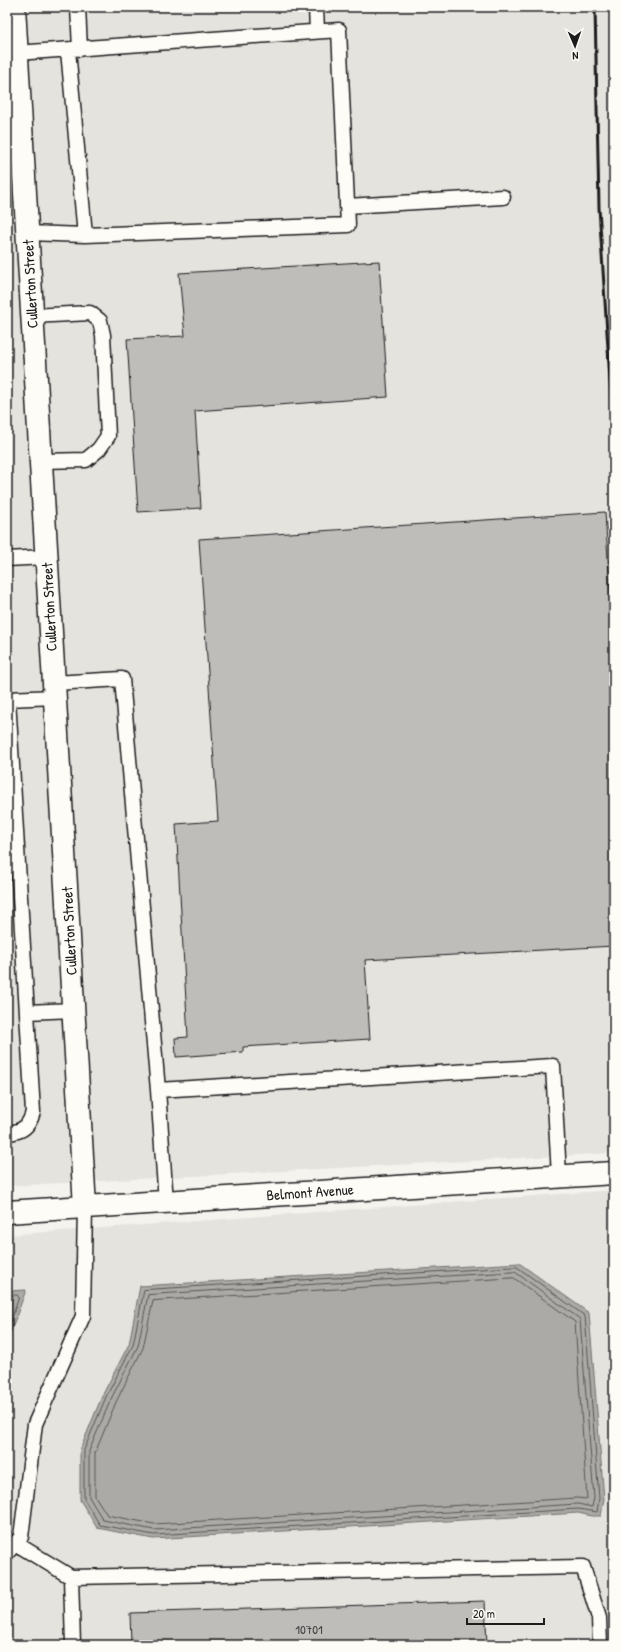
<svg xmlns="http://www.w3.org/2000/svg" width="621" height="1652" font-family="'Patrick Hand',sans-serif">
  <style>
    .built { fill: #e4e3de }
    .water { fill: #abaaa6; stroke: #72716f }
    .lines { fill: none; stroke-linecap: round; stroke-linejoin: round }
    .shore { stroke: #555553; stroke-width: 1 }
    .building { fill: #bebdba; stroke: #1c1c1c }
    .service-casing { stroke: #1c1c1c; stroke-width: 17 }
    .minor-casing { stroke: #1c1c1c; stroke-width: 25 }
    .service { stroke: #fdfcf7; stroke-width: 14 }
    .minor { stroke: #fdfcf7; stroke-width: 22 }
    .rail { stroke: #1c1c1c; stroke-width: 3 }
    .labels { text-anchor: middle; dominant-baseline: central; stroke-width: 3; stroke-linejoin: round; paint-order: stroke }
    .number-label { font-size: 13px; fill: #444 }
    .street-label { font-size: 15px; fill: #1c1c1c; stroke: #fdfcf7 }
  </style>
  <rect width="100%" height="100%" fill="#f4f3ee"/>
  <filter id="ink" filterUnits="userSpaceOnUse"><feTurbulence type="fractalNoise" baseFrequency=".025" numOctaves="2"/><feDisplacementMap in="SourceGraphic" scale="8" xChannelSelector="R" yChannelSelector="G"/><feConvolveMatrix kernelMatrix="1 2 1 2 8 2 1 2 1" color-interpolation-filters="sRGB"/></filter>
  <g filter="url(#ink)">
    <path class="built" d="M 7,7 L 614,7 L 614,1153 L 7,1186 Z
      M 614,1190 L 614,1645 L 7,1645 L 7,1235 Z"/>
    <path class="water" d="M 519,1263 L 589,1313 L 604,1499 L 601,1516 L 592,1516 L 578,1513 L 153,1539 L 97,1528 L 80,1500 L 80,1450 L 102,1396 L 129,1344 L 140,1286 Z
      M 26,1290 L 7,1342 L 7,1291 Z"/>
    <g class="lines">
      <path class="shore" d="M 517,1267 L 585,1316 L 599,1498 L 597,1512 L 578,1509 L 154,1535 L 100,1525 L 84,1499 L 84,1450 L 106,1397 L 133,1345 L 144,1290 Z
        M 515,1272 L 580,1319 L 594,1498 L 592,1507 L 578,1504 L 154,1530 L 103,1520 L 89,1497 L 89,1451 L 111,1399 L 138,1346 L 148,1295 Z
        M 514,1278 L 575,1322 L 587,1499 L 577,1498 L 154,1524 L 107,1515 L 95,1496 L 95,1453 L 116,1402 L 143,1348 L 153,1301 Z
        M 7,1295 L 17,1295 L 19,1297 L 7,1332"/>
    </g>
    <path class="building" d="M 379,261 L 388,397 L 195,411 L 201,508 L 138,512 L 127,339 L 185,336 L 179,273 Z
      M 605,512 L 614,652 L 614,946 L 365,960 L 370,1039 L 243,1047 L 243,1052 L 176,1057 L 175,1038 L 188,1037 L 176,824 L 218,821 L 199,539 Z
      M 7,1016 L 11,1099 L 7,1099 Z
      M 485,1601 L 487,1645 L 131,1645 L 130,1613 Z"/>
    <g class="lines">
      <defs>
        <path id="service" d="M 78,7 L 80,49
          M 316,7 L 317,31
          M 16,53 L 339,30 L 348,225 L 85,235 L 68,50
          M 347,206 L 503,197
          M 27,233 L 85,235
          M 32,316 L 90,313 L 100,321 L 103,335 L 108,436 L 99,449 L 86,460 L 41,461
          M 7,559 L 46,557
          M 54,683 L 122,679 L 158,1090
          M 7,699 L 55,697
          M 27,1012 L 74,1010
          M 7,1133 C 22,1132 29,1127 33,1112 L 8,699
          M 166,1202 L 158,1090 L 553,1066 L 559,1176
          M 15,1543 L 71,1577 L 583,1567 L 599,1618 L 600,1645
          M 7,1553 L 21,1537 L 35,1424 L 83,1316 L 85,1207
          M 71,1577 L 73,1645"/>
        <path id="minor" d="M 14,7 L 85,1207
          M 7,1212 L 614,1173"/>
      </defs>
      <use href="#service" class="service-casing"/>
      <use href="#minor" class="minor-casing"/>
      <use href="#service" class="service"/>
      <use href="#minor" class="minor"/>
      <path class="rail" d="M 595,7 L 599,208 L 614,442"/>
    </g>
  </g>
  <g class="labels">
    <g class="number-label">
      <text x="309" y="1629">10701</text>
    </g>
    <g class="street-label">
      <text transform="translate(30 284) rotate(-93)">Cullerton Street</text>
      <text transform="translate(49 607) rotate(-93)">Cullerton Street</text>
      <text transform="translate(69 931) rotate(-93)">Cullerton Street</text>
      <text transform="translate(310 1192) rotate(-4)">Belmont Avenue</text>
    </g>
  </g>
  <rect width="621" height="1652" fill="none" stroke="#fdfcf7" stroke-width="24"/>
  <rect x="12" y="12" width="597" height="1628" fill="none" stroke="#1c1c1c" stroke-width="1.5" filter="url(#ink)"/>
  <g transform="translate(575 46) rotate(178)" stroke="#fdfcf7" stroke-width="3" paint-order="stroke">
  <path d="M0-3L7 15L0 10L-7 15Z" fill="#1c1c1c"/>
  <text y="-6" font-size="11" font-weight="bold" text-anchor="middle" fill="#1c1c1c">N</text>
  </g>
  <path d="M467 1618v6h77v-6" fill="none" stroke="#1c1c1c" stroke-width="2"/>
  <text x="473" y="1618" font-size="12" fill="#1c1c1c" stroke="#fdfcf7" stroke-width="3" paint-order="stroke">20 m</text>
</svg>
